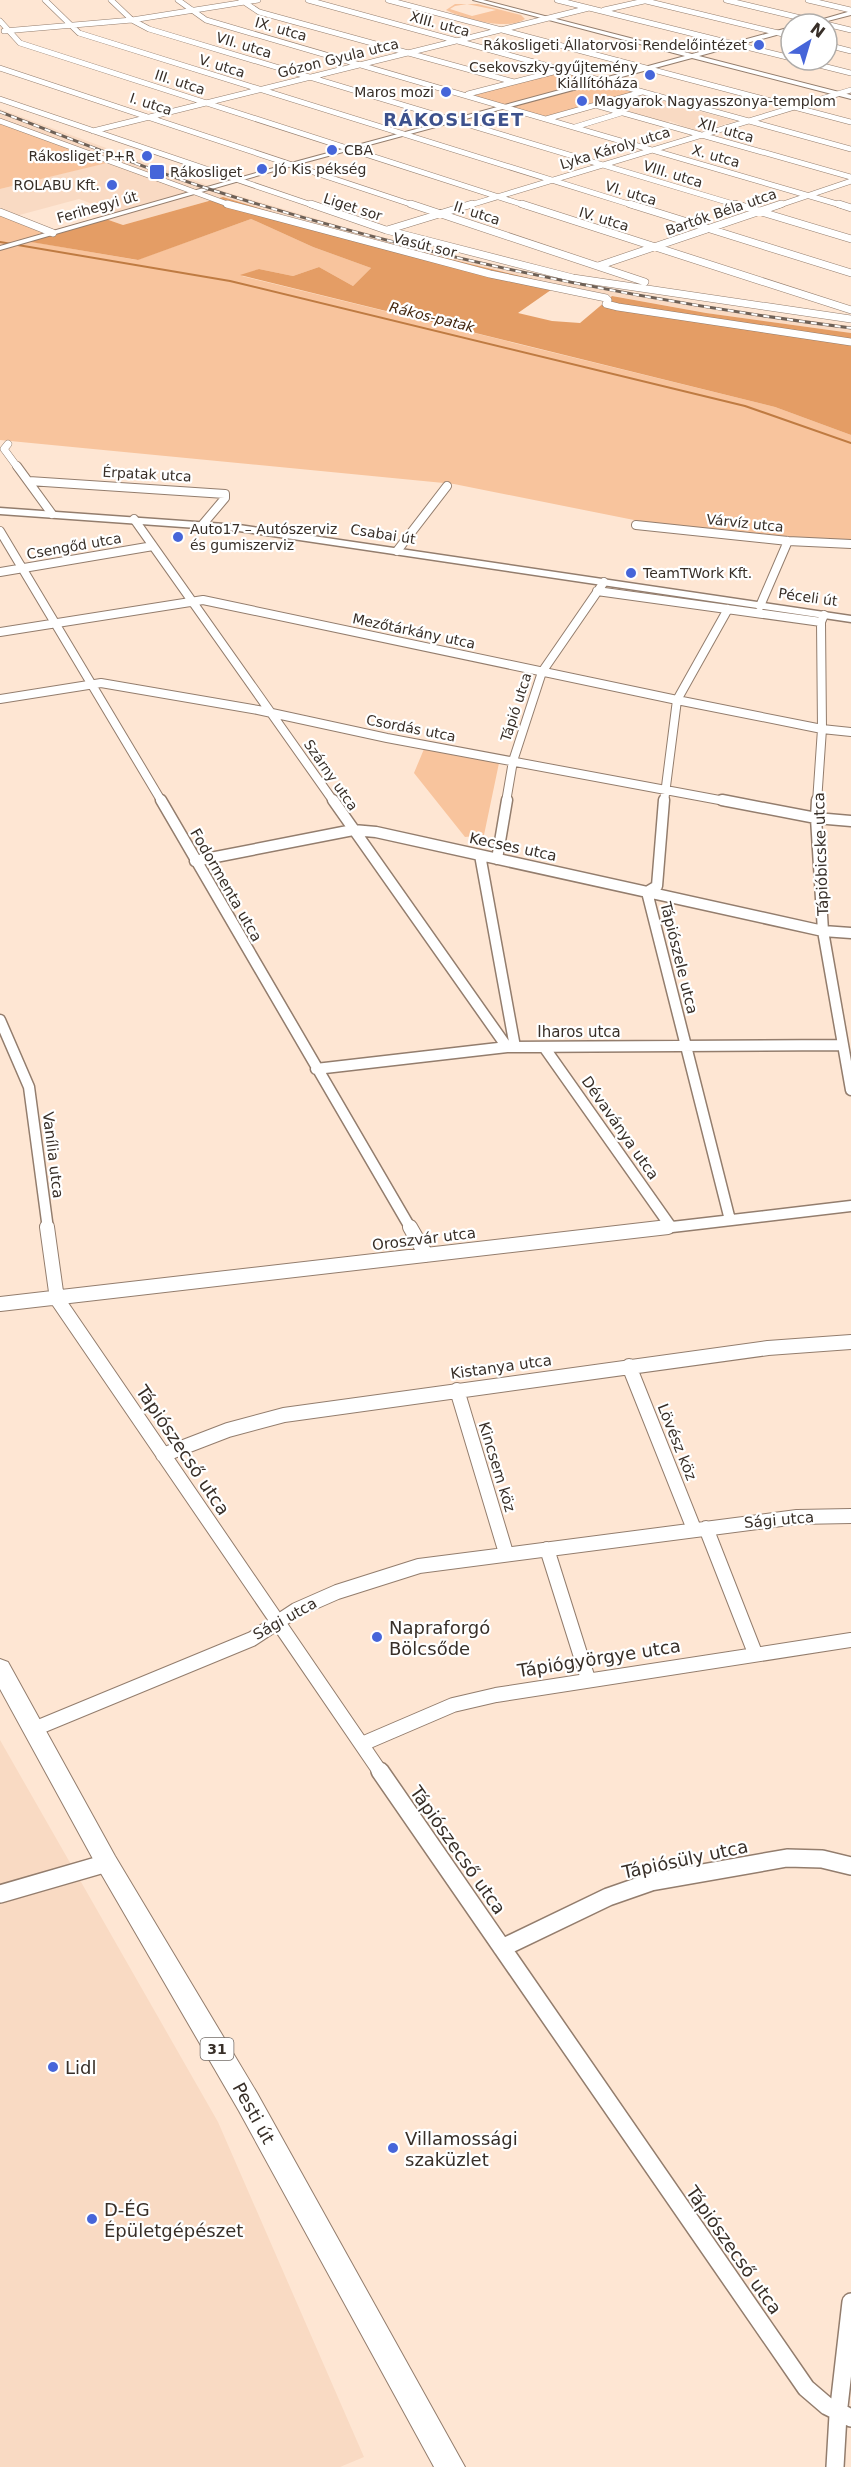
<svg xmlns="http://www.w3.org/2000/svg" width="851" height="2467" font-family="'DejaVu Sans',sans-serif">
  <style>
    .built { fill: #f9dac3 }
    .green { fill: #f8c49d; fill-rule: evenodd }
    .forest { fill: #e49d65 }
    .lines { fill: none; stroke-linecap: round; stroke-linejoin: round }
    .stream { stroke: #bf7b42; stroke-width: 2 }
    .minor-far5-casing { stroke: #937d6d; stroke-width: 6 }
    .minor-far4-casing { stroke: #937d6d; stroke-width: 8 }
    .minor-far3-casing { stroke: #937d6d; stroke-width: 10 }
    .minor-far2-casing { stroke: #937d6d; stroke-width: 13 }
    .minor-far1-casing { stroke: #937d6d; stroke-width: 16 }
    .minor-casing { stroke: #937d6d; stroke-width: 20 }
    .tertiary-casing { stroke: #937d6d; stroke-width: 2 }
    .secondary-casing { stroke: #937d6d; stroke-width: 3 }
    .primary-casing { stroke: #937d6d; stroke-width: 2 }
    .minor-far5 { stroke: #fff; stroke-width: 5 }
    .minor-far4 { stroke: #fff; stroke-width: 7 }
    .minor-far3 { stroke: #fff; stroke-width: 8 }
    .minor-far2 { stroke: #fff; stroke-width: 10 }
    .minor-far1 { stroke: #fff; stroke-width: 14 }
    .minor { stroke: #fff; stroke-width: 17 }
    .tertiary { fill: #fff; fill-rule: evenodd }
    .secondary { fill: #fff; fill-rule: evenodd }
    .primary { fill: #fff; fill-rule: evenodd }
    .rail-casing { stroke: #6e6157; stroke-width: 3 }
    .rail { stroke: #fff; stroke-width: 2; stroke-dasharray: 6; stroke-linecap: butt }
    .poi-dot { fill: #4665d9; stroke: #fff; stroke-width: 2 }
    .labels { text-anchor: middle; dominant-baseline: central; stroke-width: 4.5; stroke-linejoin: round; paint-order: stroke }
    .far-street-label { font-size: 14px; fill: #382f28; stroke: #fff }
    .far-poi-label { font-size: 14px; fill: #382f28; stroke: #fff; text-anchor: start }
    .far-water-label { font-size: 14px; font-style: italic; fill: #44270f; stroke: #fff }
    .shield { fill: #fff; stroke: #746d68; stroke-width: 1.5 }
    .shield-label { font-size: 14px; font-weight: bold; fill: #382f28 }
    .street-label { font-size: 15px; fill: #382f28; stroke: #fff }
    .far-district-label { font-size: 18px; font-weight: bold; letter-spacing: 1.5px; fill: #3d518c; stroke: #fff }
    .near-street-label { font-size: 18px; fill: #382f28; stroke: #fff }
    .near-poi-label { font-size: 18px; fill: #382f28; stroke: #fff; text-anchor: start }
  </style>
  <rect width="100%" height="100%" fill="#fee6d3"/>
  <path class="built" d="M 641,94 L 684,106 L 683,107 L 736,121 L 697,132 L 670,121 L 664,123 L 601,105 Z
    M 0,109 L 226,192 L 344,227 L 454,256 L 585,285 L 712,308 L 851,326 L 851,333 L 706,313 L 575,289 L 334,231 L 223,197 L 123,225 L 100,217 L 114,212 L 79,199 L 12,217 L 0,213 L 0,189 L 113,161 L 16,125 L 0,118 Z
    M 0,1740 L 218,2122 L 364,2457 L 340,2467 L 0,2467 Z"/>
  <path class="green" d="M 455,4 L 478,4 L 521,15 L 525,19 C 508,31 464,19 446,10 ZM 467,4 L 496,10 L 472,16 L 450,9 L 455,6 Z
    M 562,69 L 643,92 L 546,119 L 465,94 Z
    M 0,118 L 115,161 L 0,189 Z
    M 0,213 L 48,232 L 21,240 L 137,260 L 251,219 L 313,247 L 371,268 L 353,286 L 319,267 L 293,276 L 259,269 L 242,276 L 775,407 L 851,435 L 851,542 L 791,540 L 639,521 L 454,484 L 0,440 Z
    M 424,749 L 499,763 L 484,835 L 465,837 L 414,773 Z"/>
  <path class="forest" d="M 223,197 L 334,231 L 558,285 L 518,313 L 552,321 L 580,323 L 612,296 L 706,313 L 851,333 L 851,435 L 775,407 L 240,275 L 259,269 L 293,276 L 319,267 L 353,286 L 371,268 L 313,247 L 251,219 L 138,260 L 19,240 L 100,217 L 123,225 Z"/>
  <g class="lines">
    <path class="stream" d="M 0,242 L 230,281 L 745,406 L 851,443"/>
    <defs>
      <path id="minor-far5" d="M 45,0 L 79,33 L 635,206
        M 111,0 L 132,20 L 149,29 L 740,206
        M 178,0 L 206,20 L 844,206
        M 241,0 L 259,12 L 514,82
        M 308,0 L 851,149
        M 388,0 L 851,122
        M 557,0 L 791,58
        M 642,0 L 791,36
        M 726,0 L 851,30
        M 808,0 L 851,10
        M 604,10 L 644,1
        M 0,21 L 20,43 L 527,206
        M 4,31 L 132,20 L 258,0
        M 827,45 L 851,51
        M 799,60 L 851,73
        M 0,68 L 416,206
        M 468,94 L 561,70
        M 0,99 L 315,206
        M 595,105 L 851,177
        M 546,119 L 642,92
        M 0,121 L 233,206
        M 575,127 L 621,113
        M 93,131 L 589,8
        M 467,206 L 851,90
        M 777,206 L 851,181"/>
      <path id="minor-far4" d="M 227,204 L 490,274 L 606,298 L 608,300 L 606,304 L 618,307 L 851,342
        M 311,204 L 386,230 L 573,278 L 851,319
        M 411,204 L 645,282
        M 522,204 L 851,310
        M 630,204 L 851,273
        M 735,204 L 851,239
        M 839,204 L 851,208
        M 0,212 L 53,233
        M 387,230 L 472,204
        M 598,266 L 781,204
        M 8,444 L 4,449 L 18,468"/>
      <path id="minor-far3" d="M 17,466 L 52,514
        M 29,481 L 225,494 L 225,498 L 203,524
        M 134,519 L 334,802
        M 636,525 L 788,541 L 851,544
        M 0,531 L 162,802
        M 397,551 L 447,486
        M 0,572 L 153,546
        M 597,591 L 821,622
        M 760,606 L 788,541
        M 0,632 L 203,600 L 677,700 L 822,729 L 851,732
        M 0,699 L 101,683 L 258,710 L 387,738 L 730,802
        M 506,802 L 513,761 L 542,672 L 604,582
        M 664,802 L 677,700 L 728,609
        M 817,802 L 822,729 L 821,622 L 824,615"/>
      <path id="minor-far2" d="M 161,800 L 411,1229
        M 333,800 L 507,1047
        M 664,800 L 657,886 L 647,892 L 730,1220
        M 722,800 L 816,818 L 851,821
        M 817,800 L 816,818 L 823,931 L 851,1090
        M 480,855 L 515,1047
        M 497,859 L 507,800
        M 195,861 L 353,830 L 376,832 L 823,931 L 851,933
        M 0,1020 L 29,1087 L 48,1229
        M 544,1047 L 671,1227
        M 316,1069 L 507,1047 L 842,1045
        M 655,1229 L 851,1206"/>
      <path id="minor-far1" d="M 47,1227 L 57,1299 L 381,1773
        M 410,1227 L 426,1255
        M 0,1304 L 668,1227
        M 629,1366 L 694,1529
        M 457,1390 L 506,1553
        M 163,1455 L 228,1430 L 284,1415 L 768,1348 L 851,1342
        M 706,1528 L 755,1653
        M 547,1549 L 588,1679
        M 34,1729 L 252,1639 L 296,1610 L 337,1592 L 419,1566 L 797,1517 L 851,1516
        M 362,1744 L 453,1705 L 496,1695 L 851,1640"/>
      <path id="minor" d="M 380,1771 L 806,2388 L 827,2406 L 851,2418
        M 0,1894 L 107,1863
        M 502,1948 L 608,1897 L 651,1882 L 787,1858 L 822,1859 L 851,1866
        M 835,2467 L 838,2415 L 851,2302"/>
      <path id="tertiary" d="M 473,0 L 483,0 L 692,54 L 791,27 L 791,31 L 699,56 L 851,95 L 851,99 L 692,58 L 295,165 L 0,250 L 0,246 L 291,163 L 685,56 Z
        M 851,11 L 851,15 L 816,24 L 806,24 Z"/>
      <path id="secondary" d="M 0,508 L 239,525 L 851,616 L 851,622 L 239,531 L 0,514 Z"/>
      <path id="primary" d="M 0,1659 L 8,1662 L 115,1856 L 257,2093 L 465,2467 L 434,2467 L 239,2111 L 99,1870 L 0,1689 Z"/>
    </defs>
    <use href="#minor-far5" class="minor-far5-casing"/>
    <use href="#minor-far4" class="minor-far4-casing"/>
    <use href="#minor-far3" class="minor-far3-casing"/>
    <use href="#minor-far2" class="minor-far2-casing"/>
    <use href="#minor-far1" class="minor-far1-casing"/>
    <use href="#minor" class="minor-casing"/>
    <use href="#tertiary" class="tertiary-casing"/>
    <use href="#secondary" class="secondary-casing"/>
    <use href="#primary" class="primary-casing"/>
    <use href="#minor-far5" class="minor-far5"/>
    <use href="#minor-far4" class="minor-far4"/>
    <use href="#minor-far3" class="minor-far3"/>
    <use href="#minor-far2" class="minor-far2"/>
    <use href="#minor-far1" class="minor-far1"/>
    <use href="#minor" class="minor"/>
    <use href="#tertiary" class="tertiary"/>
    <use href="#secondary" class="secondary"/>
    <use href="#primary" class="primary"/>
    <defs>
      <path id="rail" d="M 0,112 C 69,138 138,166 209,189 C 418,256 633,300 851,328"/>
    </defs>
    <use href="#rail" class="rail-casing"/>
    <use href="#rail" class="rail"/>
  </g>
  <g class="poi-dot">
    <circle cx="759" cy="45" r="6"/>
    <circle cx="650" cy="75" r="6"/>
    <circle cx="446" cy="92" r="6"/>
    <circle cx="582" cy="101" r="6"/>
    <circle cx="332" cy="150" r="6"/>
    <circle cx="147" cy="156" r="6"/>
    <circle cx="262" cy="169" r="6"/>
    <rect x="149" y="164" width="16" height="16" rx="3"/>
    <circle cx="112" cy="185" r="6"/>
    <circle cx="178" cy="537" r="6"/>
    <circle cx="631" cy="573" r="6"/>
    <circle cx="377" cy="1637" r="6"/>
    <circle cx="53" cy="2067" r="6"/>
    <circle cx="393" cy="2148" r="6"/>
    <circle cx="92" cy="2219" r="6"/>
  </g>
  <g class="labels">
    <g class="far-street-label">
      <text transform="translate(440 24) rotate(15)">XIII. utca</text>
      <text transform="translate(281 29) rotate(16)">IX. utca</text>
      <text transform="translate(244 45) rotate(17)">VII. utca</text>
      <text transform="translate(338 58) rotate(-14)">Gózon Gyula utca</text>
      <text transform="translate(222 66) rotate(17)">V. utca</text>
      <text transform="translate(180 82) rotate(18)">III. utca</text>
      <text transform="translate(151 104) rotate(18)">I. utca</text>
      <text transform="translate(726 130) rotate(16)">XII. utca</text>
      <text transform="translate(615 148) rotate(-17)">Lyka Károly utca</text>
      <text transform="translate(716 156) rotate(16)">X. utca</text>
      <text transform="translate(673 174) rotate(17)">VIII. utca</text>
      <text transform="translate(631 193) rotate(17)">VI. utca</text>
      <text transform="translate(97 207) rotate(-16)">Ferihegyi út</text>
      <text transform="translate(353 207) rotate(18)">Liget sor</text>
      <text transform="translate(721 212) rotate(-19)">Bartók Béla utca</text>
      <text transform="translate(477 213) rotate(18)">II. utca</text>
      <text transform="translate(604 219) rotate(17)">IV. utca</text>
      <text transform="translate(425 245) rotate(14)">Vasút sor</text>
      <text transform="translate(147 474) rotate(3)">Érpatak utca</text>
      <text transform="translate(745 523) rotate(6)">Várvíz utca</text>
      <text transform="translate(383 534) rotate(9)">Csabai út</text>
      <text transform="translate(74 546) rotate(-10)">Csengőd utca</text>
      <text transform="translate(808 597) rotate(8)">Péceli út</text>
      <text transform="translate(414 631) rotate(12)">Mezőtárkány utca</text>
      <text transform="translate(516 707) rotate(-72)">Tápió utca</text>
      <text transform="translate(411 728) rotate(11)">Csordás utca</text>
      <text transform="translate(331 775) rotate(55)">Szárny utca</text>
    </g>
    <g class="far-poi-label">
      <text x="747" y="45" text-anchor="end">Rákosligeti Állatorvosi Rendelőintézet</text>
      <text x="638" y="67" text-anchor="end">Csekovszky-gyűjtemény<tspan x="638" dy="16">Kiállítóháza</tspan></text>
      <text x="434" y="92" text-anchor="end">Maros mozi</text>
      <text x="594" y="101">Magyarok Nagyasszonya-templom</text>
      <text x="344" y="150">CBA</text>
      <text x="135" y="156" text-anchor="end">Rákosliget P+R</text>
      <text x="274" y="169">Jó Kis pékség</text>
      <text x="170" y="172">Rákosliget</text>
      <text x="100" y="185" text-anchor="end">ROLABU Kft.</text>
      <text x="190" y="529">Auto17 – Autószerviz<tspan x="190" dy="16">és gumiszerviz</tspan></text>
      <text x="643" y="573">TeamTWork Kft.</text>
    </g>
    <g class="far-water-label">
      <text transform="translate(432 317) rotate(14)">Rákos-patak</text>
    </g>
    <rect class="shield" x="200.5" y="2038" width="33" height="22" rx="4.5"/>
    <g class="shield-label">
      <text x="217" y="2049">31</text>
    </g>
    <g class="street-label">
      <text transform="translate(513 847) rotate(12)">Kecses utca</text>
      <text transform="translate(821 854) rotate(-92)">Tápióbicske utca</text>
      <text transform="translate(226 885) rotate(60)">Fodormenta utca</text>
      <text transform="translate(679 958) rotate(76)">Tápiószele utca</text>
      <text x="579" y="1032">Iharos utca</text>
      <text transform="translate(620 1128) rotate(55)">Dévaványa utca</text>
      <text transform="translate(53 1155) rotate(83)">Vanília utca</text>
      <text transform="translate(424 1239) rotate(-7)">Oroszvár utca</text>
      <text transform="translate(501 1367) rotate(-8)">Kistanya utca</text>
      <text transform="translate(677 1442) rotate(68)">Lövész köz</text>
      <text transform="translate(497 1467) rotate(73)">Kincsem köz</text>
      <text transform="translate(779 1520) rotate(-5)">Sági utca</text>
      <text transform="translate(285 1619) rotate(-29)">Sági utca</text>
    </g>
    <g class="far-district-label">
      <text x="454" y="119">RÁKOSLIGET</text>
    </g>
    <g class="near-street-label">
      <text transform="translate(183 1450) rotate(56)">Tápiószecső utca</text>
      <text transform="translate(599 1658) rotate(-9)">Tápiógyörgye utca</text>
      <text transform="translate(458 1850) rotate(55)">Tápiószecső utca</text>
      <text transform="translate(685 1859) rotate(-12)">Tápiósüly utca</text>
      <text transform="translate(254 2113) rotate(61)">Pesti út</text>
      <text transform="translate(734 2250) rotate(55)">Tápiószecső utca</text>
    </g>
    <g class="near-poi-label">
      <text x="389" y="1627">Napraforgó<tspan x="389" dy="21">Bölcsőde</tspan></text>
      <text x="65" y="2067">Lidl</text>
      <text x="405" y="2138">Villamossági<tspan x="405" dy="21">szaküzlet</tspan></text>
      <text x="104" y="2209">D-ÉG<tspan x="104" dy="21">Épületgépészet</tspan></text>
    </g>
  </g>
  <g transform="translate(809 42) rotate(37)"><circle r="28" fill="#ffffff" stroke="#afaca9" stroke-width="1.5"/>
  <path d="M0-4.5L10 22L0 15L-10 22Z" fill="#4665d9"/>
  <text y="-9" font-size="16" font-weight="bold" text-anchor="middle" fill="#382f28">N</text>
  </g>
</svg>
